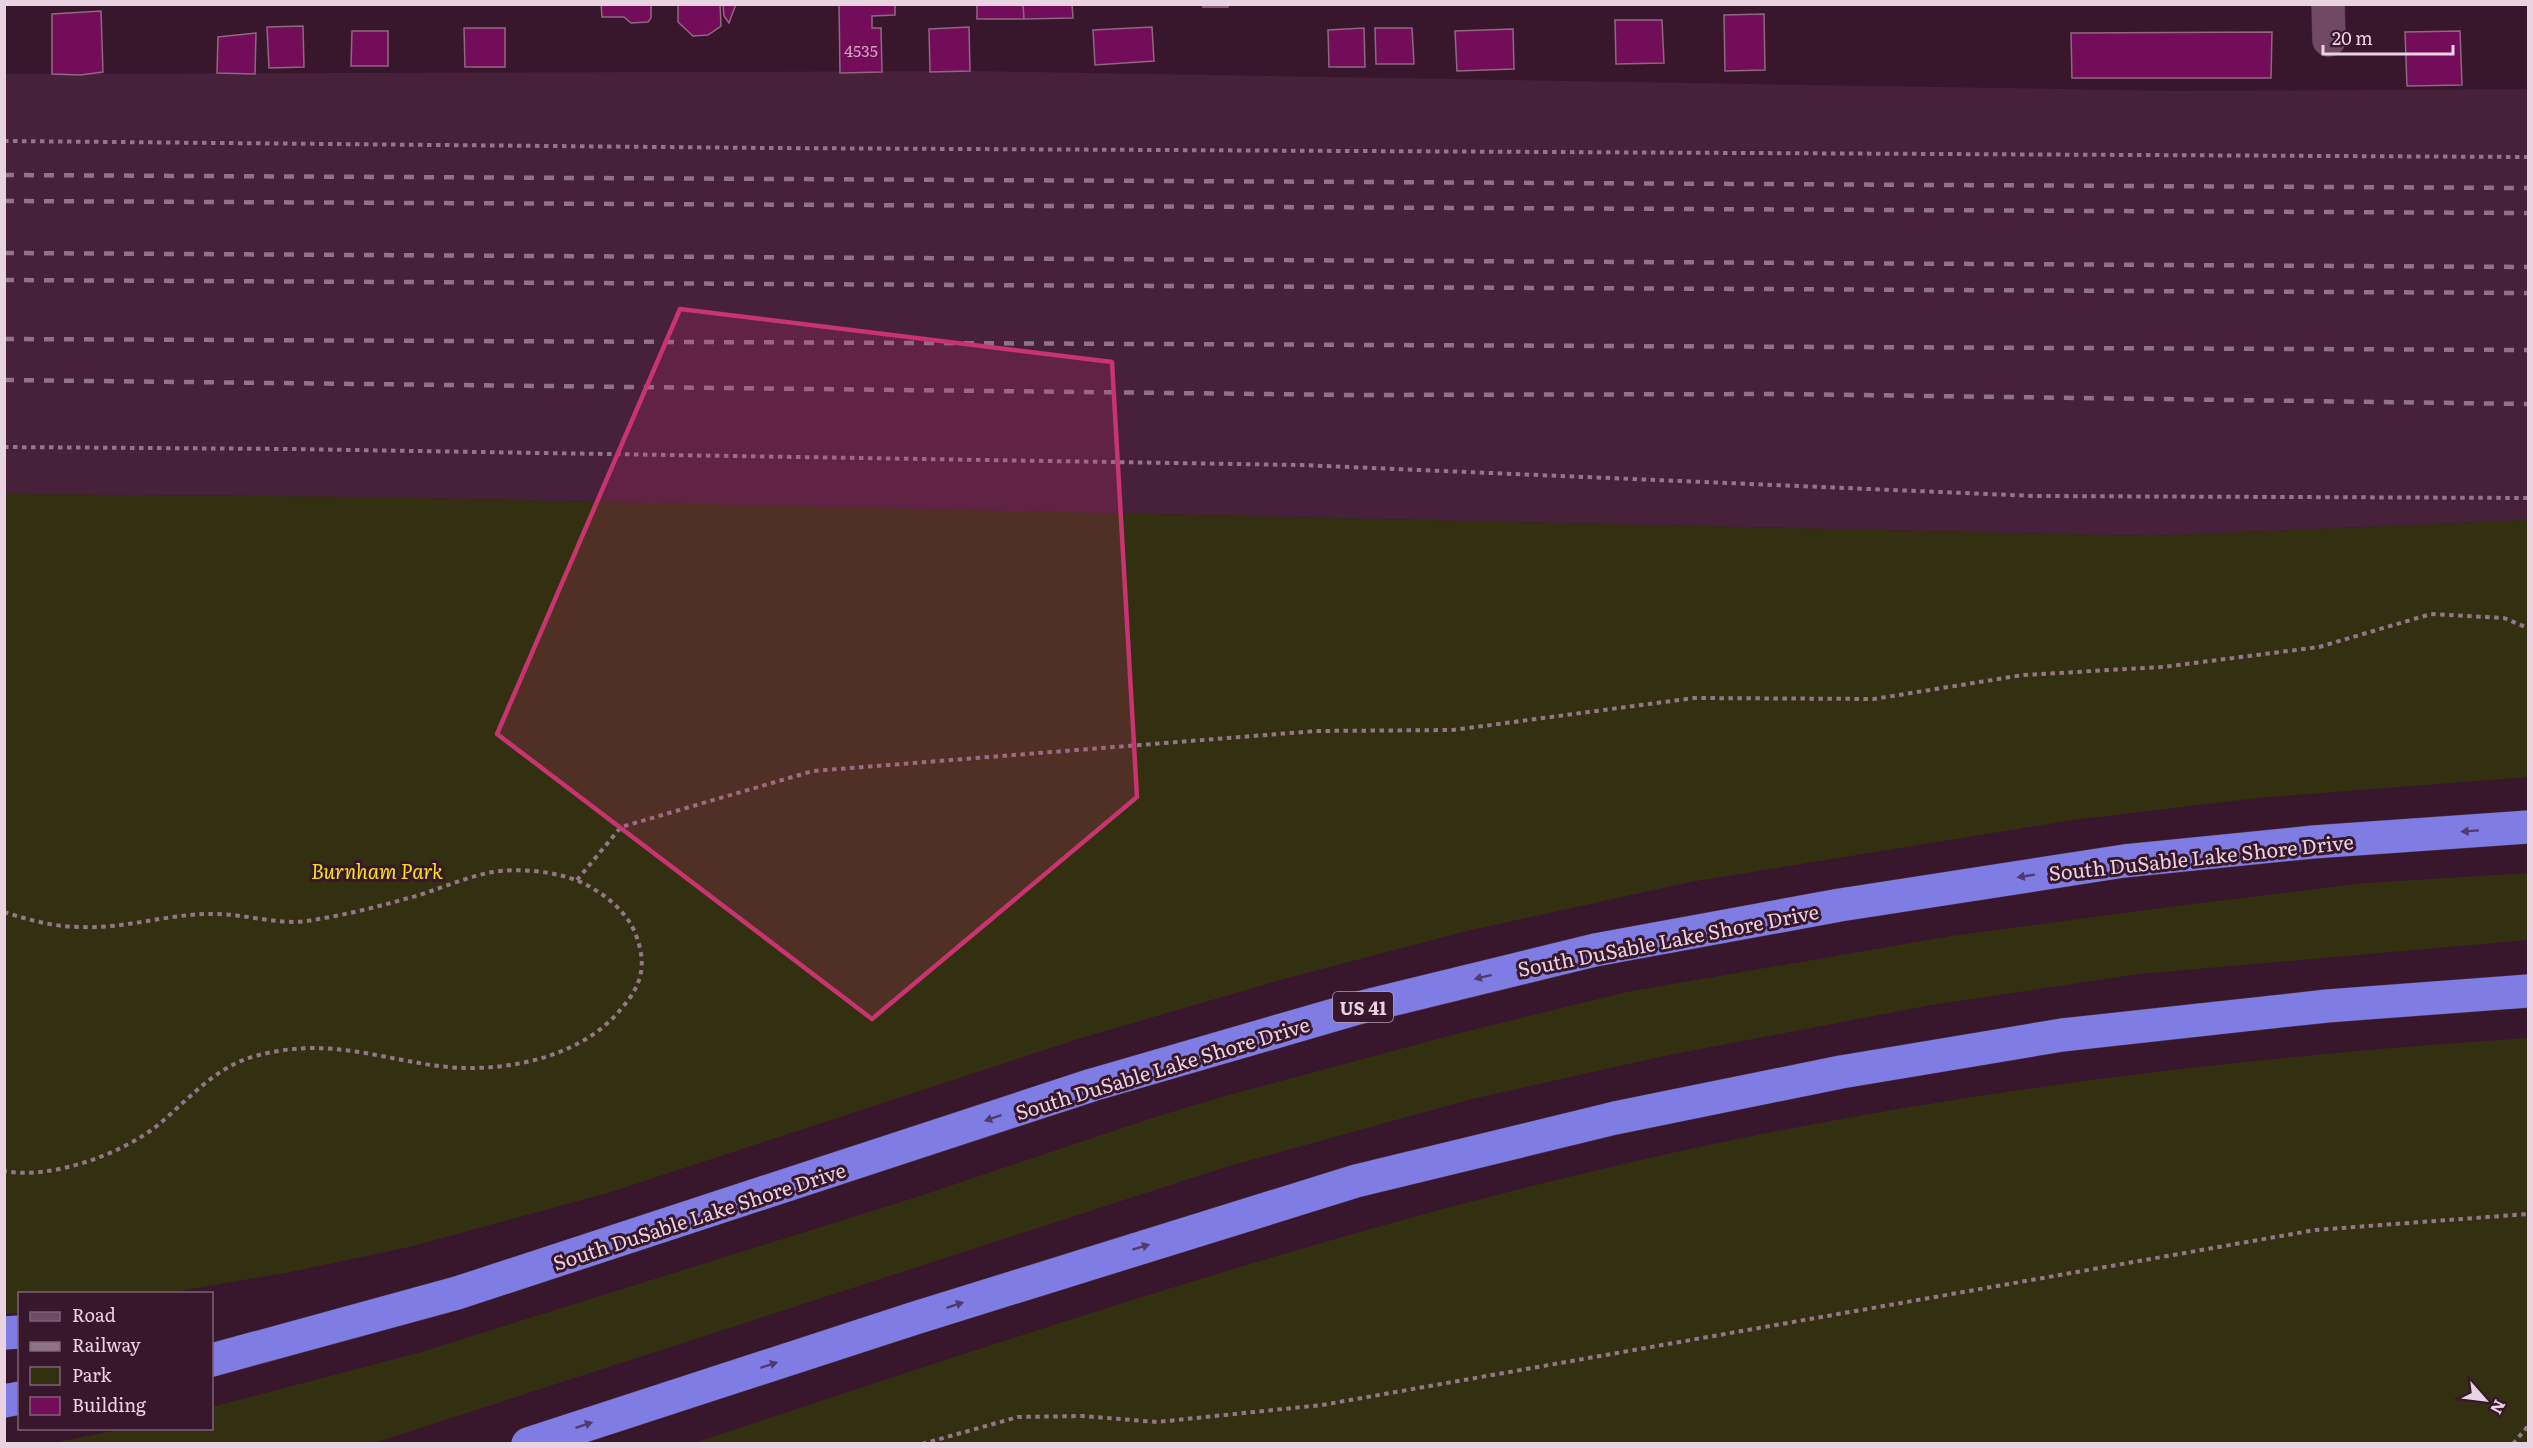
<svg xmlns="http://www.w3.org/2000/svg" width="2533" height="1448" font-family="Literata,serif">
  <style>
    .built { fill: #472039 }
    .green { fill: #333012 }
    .building { fill: #740d59; stroke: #8f6780; stroke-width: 1.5 }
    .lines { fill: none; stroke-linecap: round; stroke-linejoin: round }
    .street-casing { stroke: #4f3446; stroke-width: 34 }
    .highway-casing { stroke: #4f3446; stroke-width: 34 }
    .path { stroke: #937789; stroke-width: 4; stroke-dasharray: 4.5 4.5; stroke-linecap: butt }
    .street { stroke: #704a62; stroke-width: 33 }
    .highway { stroke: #7f7de3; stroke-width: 33 }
    .rail { stroke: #907486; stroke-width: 4.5; stroke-dasharray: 10 10; stroke-linecap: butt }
    .oneway { fill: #513b6d }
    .marked { fill: #c8346f; fill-opacity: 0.2; stroke: #c8346f; stroke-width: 4.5; stroke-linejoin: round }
    .labels { text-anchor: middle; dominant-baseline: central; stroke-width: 6; stroke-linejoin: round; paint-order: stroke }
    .number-label { font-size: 16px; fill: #cca2be }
    .shield { fill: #38172d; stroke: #b59baa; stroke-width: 1.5 }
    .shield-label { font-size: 18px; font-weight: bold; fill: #ead3e0 }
    .street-label { font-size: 20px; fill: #ead3e0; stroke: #38172d }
    .park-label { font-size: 20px; font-style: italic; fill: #f6e01d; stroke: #38172d }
  </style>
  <rect width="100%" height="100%" fill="#38172d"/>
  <path class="built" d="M 970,71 L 2178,91 L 2528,89 L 2528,520 L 2151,536 L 372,497 L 5,494 L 5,74 Z"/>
  <path class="green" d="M 4,494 L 372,497 L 2151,536 L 2528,520 L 2528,777 L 2257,798 L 2073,820 L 1690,882 L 1471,930 L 1291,977 L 1081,1038 L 611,1192 L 409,1247 L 290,1272 L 168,1293 L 20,1294 L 19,1313 L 5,1314 Z
    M 2528,873 L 2528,940 L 2139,974 L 1931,1005 L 1664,1056 L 1472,1099 L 1229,1166 L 374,1443 L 52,1443 L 123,1429 L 212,1428 L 212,1407 L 418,1353 L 917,1197 L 1152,1118 L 1225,1096 L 1456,1034 L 1627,992 L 1951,936 L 2184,905 L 2366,883 Z
    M 2528,1038 L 2528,1443 L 693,1443 C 984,1348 1274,1248 1573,1176 C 1886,1099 2207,1059 2528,1038 Z"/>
  <path class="building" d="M 601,4 L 651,4 L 651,18 L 648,22 L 631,23 L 624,17 L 602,17 Z
    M 678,4 L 720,4 L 721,26 L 708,35 L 693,36 L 678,22 Z
    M 723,4 L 736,4 L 729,23 L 724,16 Z
    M 839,4 L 895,4 L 895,15 L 872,16 L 872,28 L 881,28 L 882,72 L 840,73 Z
    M 977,4 L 1023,4 L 1024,19 L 977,19 Z
    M 1023,4 L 1072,4 L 1073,18 L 1024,19 Z
    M 1203,4 L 1228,4 L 1228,7 L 1203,7 Z
    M 101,11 L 103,72 L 80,75 L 52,74 L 52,14 Z
    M 1764,14 L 1765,70 L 1725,71 L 1724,15 Z
    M 1615,20 L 1662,20 L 1664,63 L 1616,64 Z
    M 303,26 L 304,67 L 269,68 L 267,27 Z
    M 969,27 L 970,71 L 930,72 L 929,29 Z
    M 1152,27 L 1154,61 L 1095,65 L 1093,30 Z
    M 464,28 L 505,28 L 505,67 L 465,67 Z
    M 1364,28 L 1365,67 L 1329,67 L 1328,30 Z
    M 1375,28 L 1412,28 L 1414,64 L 1376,64 Z
    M 1513,29 L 1514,69 L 1457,71 L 1455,31 Z
    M 352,31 L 388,31 L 388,66 L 351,66 Z
    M 2460,31 L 2462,85 L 2407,86 L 2405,32 Z
    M 2272,32 L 2271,78 L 2072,78 L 2071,33 Z
    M 256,33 L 255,74 L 217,73 L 218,37 Z"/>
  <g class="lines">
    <defs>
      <path id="street" d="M 2328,4 L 2329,40"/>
      <path id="highway" d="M 4,1333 L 20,1332
        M 212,1360 L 457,1293 L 1092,1085 L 1358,1008 L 1595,950 L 1840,905 L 2124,861 L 2313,842 L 2528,827
        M 4,1401 L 20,1398
        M 528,1444 L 912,1319 L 1356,1181 L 1615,1118 L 1841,1072 L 2062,1035 L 2327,1006 L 2528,991"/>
    </defs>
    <use href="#street" class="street-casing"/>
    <use href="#highway" class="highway-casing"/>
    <path class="path" d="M 4,141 L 767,148 L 2528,157
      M 4,447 L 290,449 L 1301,465 L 2035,496 L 2528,498
      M 577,880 L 621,827 L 813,771 L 1316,731 L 1453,730 L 1694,698 L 1874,699 L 2023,675 L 2163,667 L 2319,647 L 2431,614 L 2504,618 L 2528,628
      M 4,912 C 29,920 54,927 81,927 C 126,929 170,913 215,914 C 245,914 278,925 307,921 C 340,916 373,908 405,899 C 434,892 464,877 493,872 C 518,868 554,871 578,881 C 602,891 629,912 637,938 C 647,967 641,986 621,1009 C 579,1061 494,1075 431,1065 C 367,1055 322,1038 255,1056 C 215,1067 189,1099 158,1125 C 122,1154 51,1180 4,1171
      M 922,1444 L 1018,1417 L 1082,1416 L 1157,1422 L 1322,1405 L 2315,1230 L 2528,1214
      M 2513,1444 L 2528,1426"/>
    <use href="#street" class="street"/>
    <use href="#highway" class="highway"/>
    <path class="rail" d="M 4,175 L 2528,188
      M 4,201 L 2528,213
      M 4,253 L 2528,267
      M 4,280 L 2528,293
      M 4,339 L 2528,350
      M 4,380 L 1352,395 L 1784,394 L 2528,404"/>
  </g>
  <defs><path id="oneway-solid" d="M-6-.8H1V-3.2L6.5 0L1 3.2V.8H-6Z" transform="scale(1.5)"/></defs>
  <g class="oneway">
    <use href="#oneway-solid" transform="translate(2470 831) rotate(176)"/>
    <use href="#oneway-solid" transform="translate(2026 876) rotate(171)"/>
    <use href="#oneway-solid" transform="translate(1483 977) rotate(166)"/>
    <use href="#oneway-solid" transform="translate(993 1118) rotate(161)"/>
    <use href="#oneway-solid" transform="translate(1141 1247) rotate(-17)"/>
    <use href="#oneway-solid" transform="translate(955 1305) rotate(-18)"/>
    <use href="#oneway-solid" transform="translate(769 1365) rotate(-18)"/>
    <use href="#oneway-solid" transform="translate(584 1425) rotate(-18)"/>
  </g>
  <path class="marked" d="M 680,309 L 1112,362 L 1137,797 L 872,1019 L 497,734 Z"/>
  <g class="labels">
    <g class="number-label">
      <text x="861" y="50">4535</text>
    </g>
    <rect class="shield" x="1333" y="992" width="60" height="30" rx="4.5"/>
    <g class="shield-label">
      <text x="1363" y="1007">US 41</text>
    </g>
    <g class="street-label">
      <text transform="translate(2201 856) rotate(-6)">South DuSable Lake Shore Drive</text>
      <text transform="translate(1668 939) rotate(-11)">South DuSable Lake Shore Drive</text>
      <text transform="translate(1162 1067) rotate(-17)">South DuSable Lake Shore Drive</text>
      <text transform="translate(699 1215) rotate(-18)">South DuSable Lake Shore Drive</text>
    </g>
    <g class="park-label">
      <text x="377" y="870">Burnham Park</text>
    </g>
  </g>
  <rect width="2533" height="1448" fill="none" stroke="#ead3e0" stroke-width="12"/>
  <rect x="18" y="1292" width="195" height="138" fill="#38172d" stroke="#7f6275" stroke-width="1.5"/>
  <rect x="30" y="1312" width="30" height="9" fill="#704a62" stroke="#7f6275" stroke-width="1.5"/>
  <text x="72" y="1322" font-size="18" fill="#ead3e0">Road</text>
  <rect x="30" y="1342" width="30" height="9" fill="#907486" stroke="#7f6275" stroke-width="1.5"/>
  <text x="72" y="1352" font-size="18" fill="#ead3e0">Railway</text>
  <rect x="30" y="1367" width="30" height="18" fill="#333012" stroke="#7f6275" stroke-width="1.5"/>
  <text x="72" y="1382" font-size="18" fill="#ead3e0">Park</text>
  <rect x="30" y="1397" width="30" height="18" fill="#740d59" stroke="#7f6275" stroke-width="1.5"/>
  <text x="72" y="1412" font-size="18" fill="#ead3e0">Building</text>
  <g transform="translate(2485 1400) rotate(118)" stroke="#38172d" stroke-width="4.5" paint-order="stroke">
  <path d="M0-4.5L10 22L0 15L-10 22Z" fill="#ead3e0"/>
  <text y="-9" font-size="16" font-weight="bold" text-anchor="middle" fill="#ead3e0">N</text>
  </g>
  <path d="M2323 45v9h130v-9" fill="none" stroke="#ead3e0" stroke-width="3"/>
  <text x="2332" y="45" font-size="18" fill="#ead3e0" stroke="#38172d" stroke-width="4.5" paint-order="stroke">20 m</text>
</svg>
